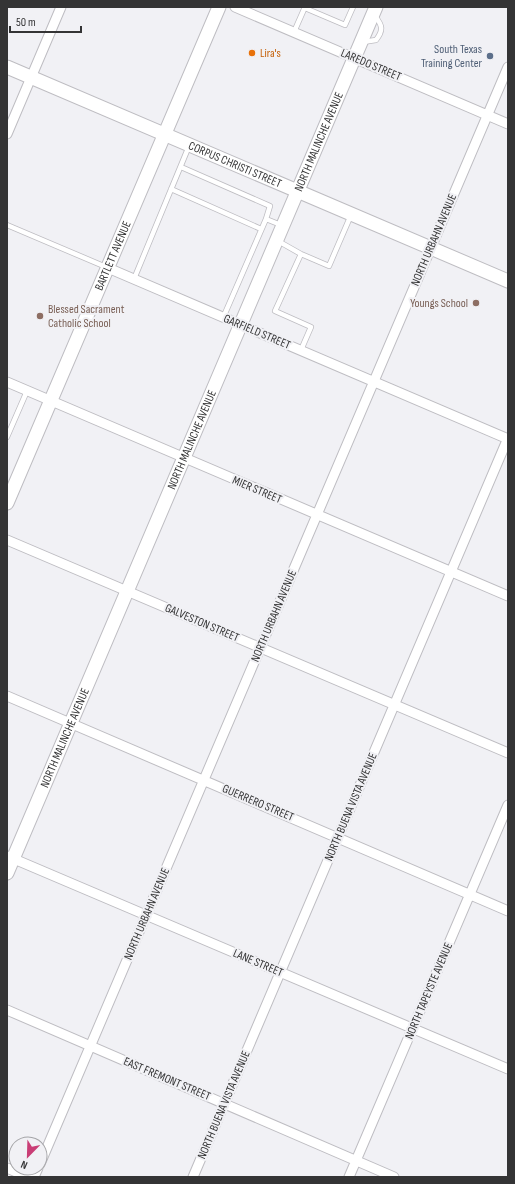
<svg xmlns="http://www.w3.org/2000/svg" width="515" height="1184" font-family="'Sofia Sans Condensed',sans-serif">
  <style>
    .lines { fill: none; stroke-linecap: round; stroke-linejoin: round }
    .service-casing { stroke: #bebdc2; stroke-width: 6 }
    .minor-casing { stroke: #bebdc2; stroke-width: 11 }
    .secondary-casing { stroke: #bebdc2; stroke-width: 15 }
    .service { stroke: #fff; stroke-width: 4.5 }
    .minor { stroke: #fff; stroke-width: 9 }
    .secondary { stroke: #fff; stroke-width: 13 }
    .food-dot { fill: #e8710a; stroke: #f1f1f5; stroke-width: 1.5 }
    .service-dot { fill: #5c6f8a; stroke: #f1f1f5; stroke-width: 1.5 }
    .education-dot { fill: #8d6e63; stroke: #f1f1f5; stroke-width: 1.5 }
    .labels { text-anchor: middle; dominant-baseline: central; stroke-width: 4; stroke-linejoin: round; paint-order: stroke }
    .service-label { font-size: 12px; fill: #4e5e75; stroke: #f1f1f5; text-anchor: end }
    .food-label { font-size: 12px; fill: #c56008; stroke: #f1f1f5; text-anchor: start }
    .street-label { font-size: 12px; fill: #343435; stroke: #f1f1f5 }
    .education-label { font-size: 12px; fill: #785e54; stroke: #f1f1f5; text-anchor: end }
  </style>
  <rect width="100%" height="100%" fill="#f1f1f5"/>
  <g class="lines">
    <defs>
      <path id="service" d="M 305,8 L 345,25 L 353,7
        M 294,32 L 305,7
        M 363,42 L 376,40 C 384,30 382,25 375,16
        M 181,167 L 270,206 L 266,219
        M 171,189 L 261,229
        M 7,225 L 106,267
        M 278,241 L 301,254 L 329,266 L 351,215
        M 134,279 L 189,146
        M 223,318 L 266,219 L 281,225
        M 301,350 L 311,327 L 275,311 L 301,254
        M 7,437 L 27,391"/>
      <path id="minor" d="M 235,7 L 508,124
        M 7,134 L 61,7
        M 108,268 L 508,439
        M 7,382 L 508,596
        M 7,540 L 508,753
        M 7,696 L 508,911
        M 7,856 L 508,1069
        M 7,1010 L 394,1177
        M 40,1164 L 508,67
        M 7,1168 L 28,1177
        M 34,1177 L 38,1168
        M 193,1177 L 508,438
        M 349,1177 L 508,805"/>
      <g id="secondary">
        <path id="s1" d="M 7,67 L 508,281"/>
        <path id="s2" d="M 7,503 L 219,7"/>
        <path id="s3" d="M 7,873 L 376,7"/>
      </g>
    </defs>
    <use href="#service" class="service-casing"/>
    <use href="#minor" class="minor-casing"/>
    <use href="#secondary" class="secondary-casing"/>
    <use href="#service" class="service"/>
    <use href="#minor" class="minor"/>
    <use href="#secondary" class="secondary"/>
  </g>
  <circle class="food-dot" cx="252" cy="53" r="4"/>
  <circle class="service-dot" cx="490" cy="56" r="4"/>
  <g class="education-dot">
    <circle cx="476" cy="303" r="4"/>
    <circle cx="40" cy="316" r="4"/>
  </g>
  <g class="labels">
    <g class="service-label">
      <text x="482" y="49">South Texas<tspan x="482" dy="14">Training Center</tspan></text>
    </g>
    <g class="food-label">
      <text x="260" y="53">Lira's</text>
    </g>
    <g class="street-label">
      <text transform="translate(371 65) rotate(23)">LAREDO STREET</text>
      <text stroke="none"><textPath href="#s3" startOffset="795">NORTH MALINCHE AVENUE</textPath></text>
      <text stroke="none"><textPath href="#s1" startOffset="248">CORPUS CHRISTI STREET</textPath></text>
      <text transform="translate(434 240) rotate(-67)">NORTH URBAHN AVENUE</text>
      <text stroke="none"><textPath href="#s2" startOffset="269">BARTLETT AVENUE</textPath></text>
      <text transform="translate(257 332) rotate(23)">GARFIELD STREET</text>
      <text stroke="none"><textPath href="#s3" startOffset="471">NORTH MALINCHE AVENUE</textPath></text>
      <text transform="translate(257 490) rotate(23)">MIER STREET</text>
      <text transform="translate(274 616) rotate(-67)">NORTH URBAHN AVENUE</text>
      <text transform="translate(202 623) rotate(23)">GALVESTON STREET</text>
      <text stroke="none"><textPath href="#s3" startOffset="147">NORTH MALINCHE AVENUE</textPath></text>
      <text transform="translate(258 803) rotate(23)">GUERRERO STREET</text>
      <text transform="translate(351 807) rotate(-67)">NORTH BUENA VISTA AVENUE</text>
      <text transform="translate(147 914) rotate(-67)">NORTH URBAHN AVENUE</text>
      <text transform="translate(258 963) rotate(23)">LANE STREET</text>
      <text transform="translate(429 991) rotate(-67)">NORTH TAPEYSTE AVENUE</text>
      <text transform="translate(167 1079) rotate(23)">EAST FREMONT STREET</text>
      <text transform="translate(224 1105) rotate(-67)">NORTH BUENA VISTA AVENUE</text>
    </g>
    <g class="education-label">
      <text x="468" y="303">Youngs School</text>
      <text x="48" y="309" text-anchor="start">Blessed Sacrament<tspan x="48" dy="14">Catholic School</tspan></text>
    </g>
  </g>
  <rect width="515" height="1184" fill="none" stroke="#343435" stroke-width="16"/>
  <g transform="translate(28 1156) rotate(203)"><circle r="19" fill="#f1f1f5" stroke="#a5a5a8"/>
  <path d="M0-3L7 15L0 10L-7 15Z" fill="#c93e76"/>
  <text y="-6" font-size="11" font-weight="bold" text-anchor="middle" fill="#343435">N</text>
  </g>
  <path d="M10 26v6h71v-6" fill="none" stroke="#343435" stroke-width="2"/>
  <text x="16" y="26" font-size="12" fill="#343435" stroke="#f1f1f5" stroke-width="3" paint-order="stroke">50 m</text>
</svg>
